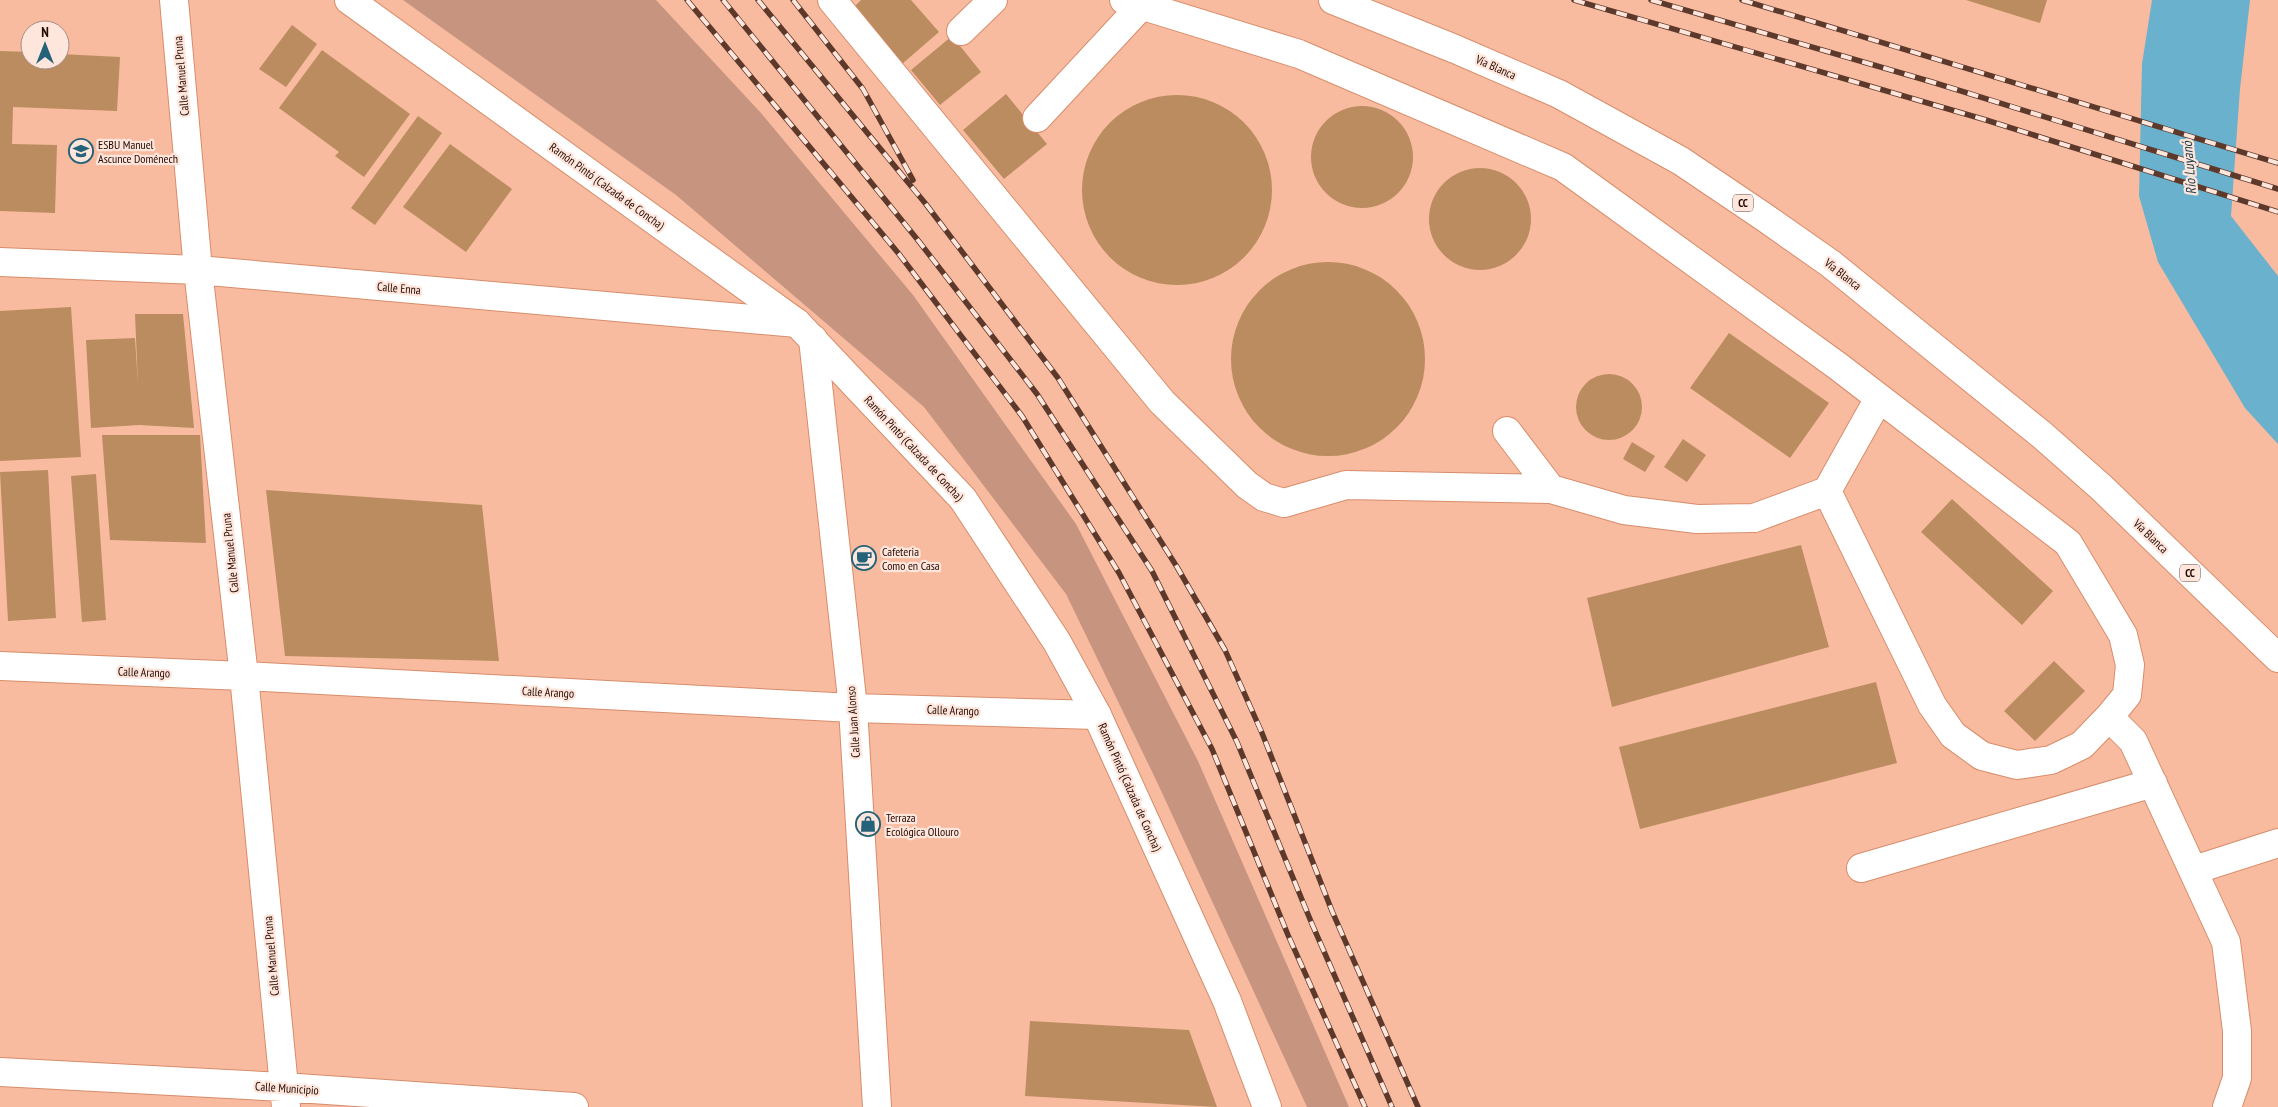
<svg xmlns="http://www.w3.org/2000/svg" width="2278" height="1107" font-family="'PT Sans Narrow',sans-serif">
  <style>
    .green { fill: #c7957f }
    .water { fill: #6ab1cd }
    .building { fill: #ba8c5f }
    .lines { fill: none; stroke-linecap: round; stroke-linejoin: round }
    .minor-casing { stroke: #d78d6b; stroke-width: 30 }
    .major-casing { stroke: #d78d6b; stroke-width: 30 }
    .minor { stroke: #fff; stroke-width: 28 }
    .major { stroke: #fff; stroke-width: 28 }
    .rail-casing { stroke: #5d392b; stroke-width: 5.5 }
    .rail { stroke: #ffe6dc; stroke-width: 4; stroke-dasharray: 11; stroke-linecap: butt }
    .labels { text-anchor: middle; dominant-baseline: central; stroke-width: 4.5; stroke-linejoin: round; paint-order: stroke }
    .shield { fill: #ffe6dc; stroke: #664b42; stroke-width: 1 }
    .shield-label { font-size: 11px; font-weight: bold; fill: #240900 }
    .street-label { font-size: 12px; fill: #240900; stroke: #ffe6dc }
    .poi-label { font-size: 12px; fill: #240900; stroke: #ffe6dc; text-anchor: start }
    .water-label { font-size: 14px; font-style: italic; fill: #193a47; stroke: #ffe6dc }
  </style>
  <rect width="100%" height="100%" fill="#f9bb9f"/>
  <path class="green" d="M 403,0 L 656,0 L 761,113 L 913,295 L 1076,524 L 1198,761 L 1349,1107 L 1307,1107 L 1157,782 L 1066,594 L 924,407 L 676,195 Z"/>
  <path class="water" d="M 2152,0 L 2250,0 L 2240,89 L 2231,216 L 2278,276 L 2278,444 L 2245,408 L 2158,262 L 2139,196 L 2142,64 Z"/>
  <path class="building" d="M 861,0 L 911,0 L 939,32 L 902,64 L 853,8 Z
    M 1966,0 L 2047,0 L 2040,23 Z
    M 292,25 L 317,44 L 286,87 L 259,69 Z
    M 952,36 L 981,72 L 940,105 L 911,70 Z
    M 322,50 L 410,114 L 364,177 L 335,156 L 339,152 L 279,108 Z
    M 0,51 L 30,52 L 30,60 L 60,60 L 60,54 L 120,57 L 117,111 L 13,107 L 12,144 L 57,145 L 55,213 L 0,211 Z
    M 1006,94 L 1047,144 L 1004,179 L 963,130 Z
    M1082 190a95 95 0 1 1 190 0a95 95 0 1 1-190 0Z
    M1311 157a51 51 0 1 1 102 0a51 51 0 1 1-102 0Z
    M 418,116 L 442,133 L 375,225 L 351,208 Z
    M 450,144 L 512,189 L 466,252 L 403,207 Z
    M1429 219a51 51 0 1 1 102 0a51 51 0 1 1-102 0Z
    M1231 359a97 97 0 1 1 194 0a97 97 0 1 1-194 0Z
    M 71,307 L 81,457 L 0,461 L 0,311 Z
    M 135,314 L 183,314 L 194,428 L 139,425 L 91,428 L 86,340 L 135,338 L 138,385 Z
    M 1729,333 L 1829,403 L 1790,458 L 1690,388 Z
    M1576 407a33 33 0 1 1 66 0a33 33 0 1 1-66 0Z
    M 102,435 L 200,435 L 206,543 L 110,540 Z
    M 1683,439 L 1706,455 L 1687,482 L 1664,467 Z
    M 1632,442 L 1655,456 L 1645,472 L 1623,459 Z
    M 48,470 L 56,618 L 8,621 L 0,472 Z
    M 96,474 L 106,620 L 82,622 L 71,476 Z
    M 266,490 L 482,505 L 499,661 L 285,656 Z
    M 1952,499 L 2053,591 L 2022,625 L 1921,532 Z
    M 1801,545 L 1829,647 L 1612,707 L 1587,598 Z
    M 2054,661 L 2085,691 L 2035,741 L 2004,711 Z
    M 1876,682 L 1897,763 L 1640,829 L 1619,747 Z
    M 1030,1021 L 1189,1030 L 1217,1107 L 1025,1096 Z"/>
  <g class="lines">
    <defs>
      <path id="minor" d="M 174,0 L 198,270 L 244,676 L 286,1107
        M 832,0 L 1162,402 L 1247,485 L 1264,497 L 1284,503 L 1346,485 L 1551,489 L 1624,510 L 1697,519 L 1754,518 L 1827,491 L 1879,398
        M 1124,0 L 1299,54 L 1563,167 L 1839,367 L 2068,543 L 2123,635 L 2130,665 L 2127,695 L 2109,717 L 2133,741 L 2226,942 L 2237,1031 L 2237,1078 L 2227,1107
        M 961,31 L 993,0
        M 1037,118 L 1142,5
        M 0,262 L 198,270 L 797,323
        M 813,339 L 853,708 L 877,1107
        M 1507,431 L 1551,489
        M 1827,491 L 1932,705 L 1953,735 L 1982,756 L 2017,765 L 2051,760 L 2082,745 L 2109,717
        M 0,666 L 244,676 L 853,708 L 1097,715
        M 1861,868 L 2153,783
        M 2194,870 L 2278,843
        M 0,1072 L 283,1087 L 574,1107"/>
      <path id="major" d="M 349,0 L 797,323 L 963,499 L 1057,642 L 1097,715 L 1227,1001 L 1267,1107
        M 1333,0 L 1455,49 L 1559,94 L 1681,161 L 1764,217 L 1831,264 L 2042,435 L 2102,488 L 2278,658"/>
    </defs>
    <use href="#minor" class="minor-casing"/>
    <use href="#major" class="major-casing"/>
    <use href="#minor" class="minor"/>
    <use href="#major" class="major"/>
    <defs>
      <path id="rail" d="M 687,0 L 899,254 L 1022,416 L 1119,573 L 1212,749 L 1288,935 L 1365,1107
        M 723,0 L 917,239 L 1037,394 L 1152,571 L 1237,742 L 1312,924 L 1392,1107
        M 758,0 L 925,203 L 1058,378 L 1177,567 L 1225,650 L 1262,733 L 1332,911 L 1418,1107
        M 793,0 L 863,89 L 913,180
        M 1574,0 L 1986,120 L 2278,212
        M 1651,0 L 1932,82 L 2278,189
        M 1742,0 L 2278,163"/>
    </defs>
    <use href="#rail" class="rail-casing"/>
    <use href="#rail" class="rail"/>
  </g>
  <defs>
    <symbol id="school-ring" viewBox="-11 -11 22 22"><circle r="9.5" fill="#ffe6dc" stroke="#246279" stroke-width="1.5"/><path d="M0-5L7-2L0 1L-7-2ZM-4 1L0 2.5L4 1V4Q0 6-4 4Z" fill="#246279"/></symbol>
    <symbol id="cafe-ring" viewBox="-11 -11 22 22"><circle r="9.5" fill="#ffe6dc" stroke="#246279" stroke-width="1.5"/><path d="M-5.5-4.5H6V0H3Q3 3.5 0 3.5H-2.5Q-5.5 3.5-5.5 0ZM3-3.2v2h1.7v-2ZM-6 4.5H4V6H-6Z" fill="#246279"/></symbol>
    <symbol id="shop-ring" viewBox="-11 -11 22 22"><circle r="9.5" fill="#ffe6dc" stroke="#246279" stroke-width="1.5"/><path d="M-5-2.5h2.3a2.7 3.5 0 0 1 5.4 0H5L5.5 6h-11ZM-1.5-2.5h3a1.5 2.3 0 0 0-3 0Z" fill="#246279"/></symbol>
  </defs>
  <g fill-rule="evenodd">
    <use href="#school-ring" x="67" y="137" width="28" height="28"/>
    <use href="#cafe-ring" x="850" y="544" width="28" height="28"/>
    <use href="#shop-ring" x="854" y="810" width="28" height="28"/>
  </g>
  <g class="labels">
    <g class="shield">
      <rect x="1733" y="194.5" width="20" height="17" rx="4"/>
      <rect x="2180" y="564.5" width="20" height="17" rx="4"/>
    </g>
    <g class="shield-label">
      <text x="1743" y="203">CC</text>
      <text x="2190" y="573">CC</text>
    </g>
    <g class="street-label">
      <text transform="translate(1496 67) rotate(24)">Vía Blanca</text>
      <text transform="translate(181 76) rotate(-95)">Calle Manuel Pruna</text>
      <text transform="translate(607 186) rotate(36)">Ramón Pintó (Calzada de Concha)</text>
      <text transform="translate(1843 274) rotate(38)">Vía Blanca</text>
      <text transform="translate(399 288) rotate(5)">Calle Enna</text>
      <text transform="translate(914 448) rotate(47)">Ramón Pintó (Calzada de Concha)</text>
      <text transform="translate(2151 536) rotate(44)">Vía Blanca</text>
      <text transform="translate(230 553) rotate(-96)">Calle Manuel Pruna</text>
      <text transform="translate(144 672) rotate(2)">Calle Arango</text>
      <text transform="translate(548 692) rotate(3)">Calle Arango</text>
      <text transform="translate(953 710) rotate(2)">Calle Arango</text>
      <text transform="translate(853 722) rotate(-94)">Calle Juan Alonso</text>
      <text transform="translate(1130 787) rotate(66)">Ramón Pintó (Calzada de Concha)</text>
      <text transform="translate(271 956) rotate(-95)">Calle Manuel Pruna</text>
      <text transform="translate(287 1088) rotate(4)">Calle Municipio</text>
    </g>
    <g class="poi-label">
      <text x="98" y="144">ESBU Manuel<tspan x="98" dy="14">Ascunce Doménech</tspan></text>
      <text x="882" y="551">Cafeteria<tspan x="882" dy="14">Como en Casa</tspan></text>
      <text x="886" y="817">Terraza<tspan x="886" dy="14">Ecológica Ollouro</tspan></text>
    </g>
    <g class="water-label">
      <text transform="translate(2189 168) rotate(-95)">Río Luyanó</text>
    </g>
  </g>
  <g transform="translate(45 45)"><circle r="24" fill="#ffe6dc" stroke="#a78e84"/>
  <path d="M0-4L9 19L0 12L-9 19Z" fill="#246279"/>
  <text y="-8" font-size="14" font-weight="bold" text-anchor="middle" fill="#240900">N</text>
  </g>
</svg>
